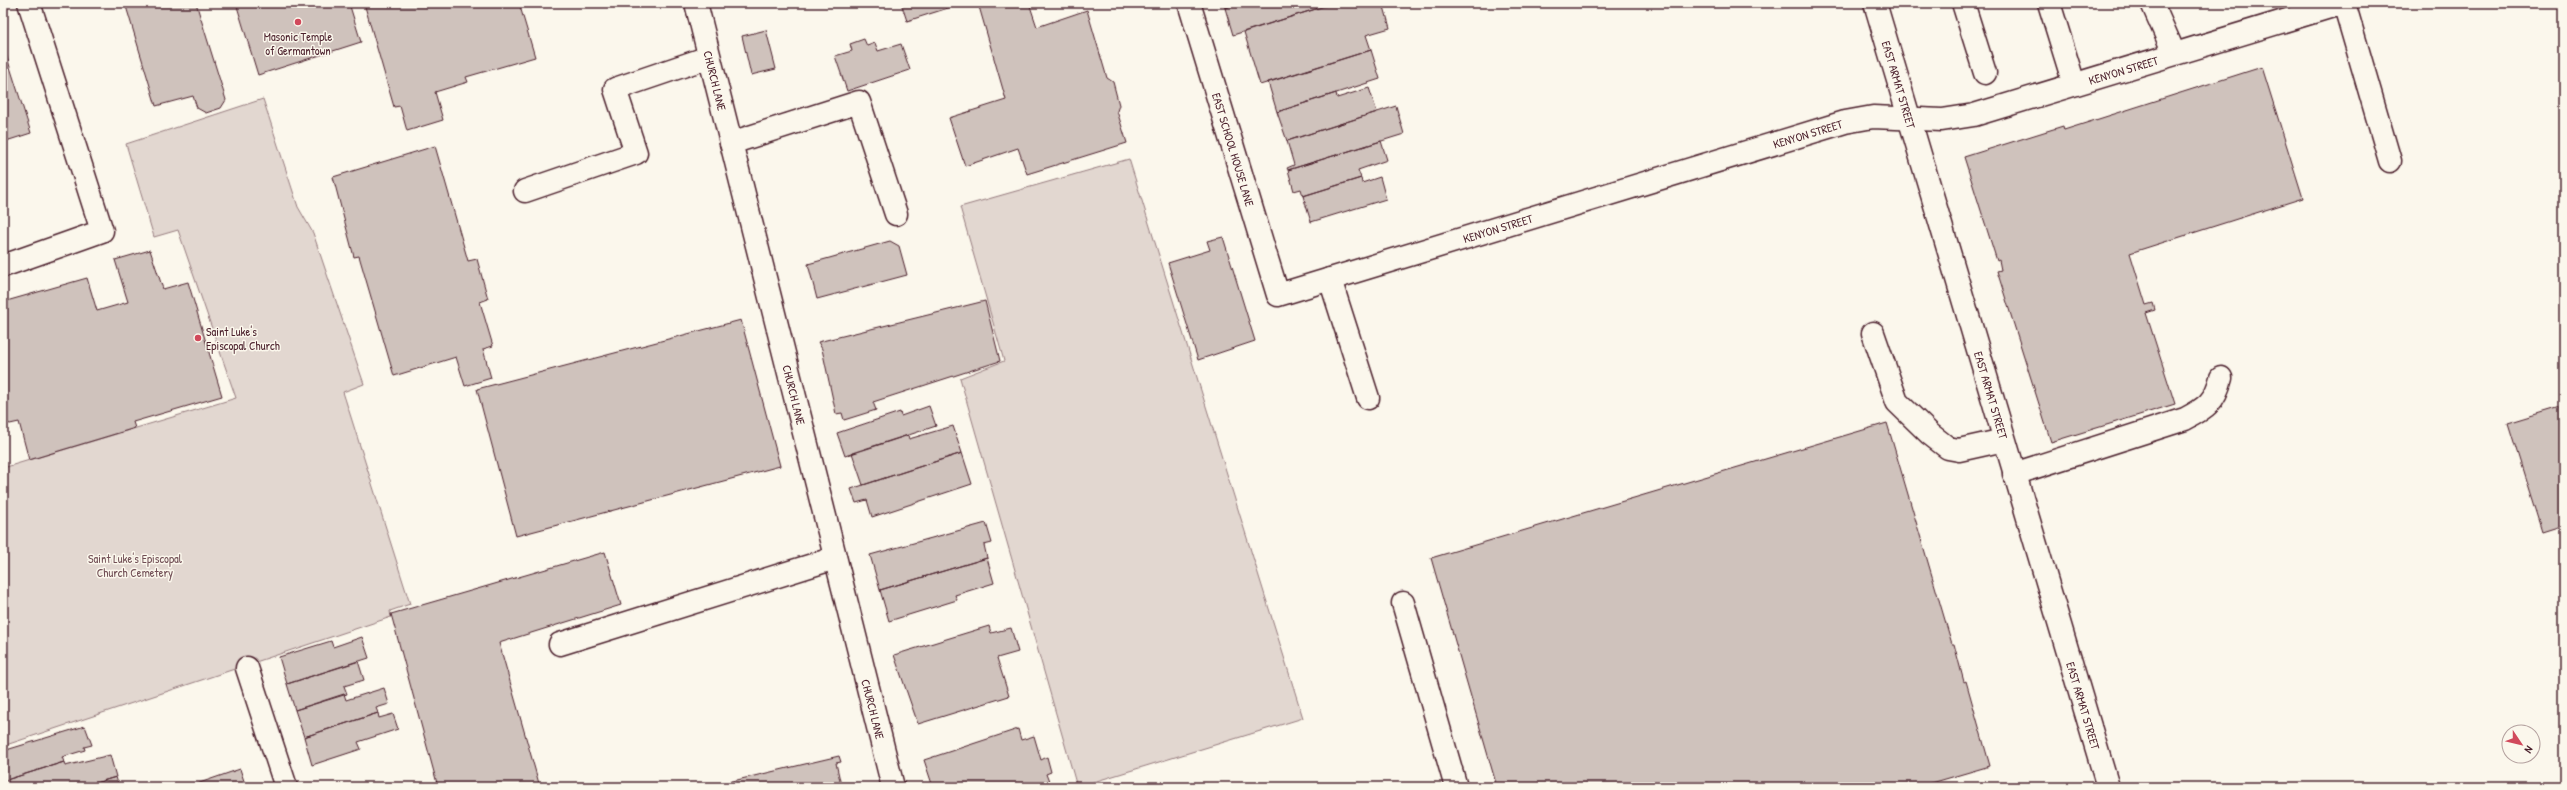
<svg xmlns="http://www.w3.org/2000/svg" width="2567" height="790" font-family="'Patrick Hand',sans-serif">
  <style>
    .green { fill: #e2d7d0; stroke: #967b7e }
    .building { fill: #cfc2bc; stroke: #4a1f2b }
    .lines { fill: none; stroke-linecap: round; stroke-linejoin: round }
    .lane-casing { stroke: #4a1f2b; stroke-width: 25 }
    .street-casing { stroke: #4a1f2b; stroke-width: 25 }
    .lane { stroke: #fbf7ec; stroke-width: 22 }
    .street { stroke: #fbf7ec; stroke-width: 22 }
    .poi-dot { fill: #d1495b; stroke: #fbf7ec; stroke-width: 1.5 }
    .labels { text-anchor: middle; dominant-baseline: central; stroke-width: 3; stroke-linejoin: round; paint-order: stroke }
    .poi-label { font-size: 12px; fill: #4a1f2b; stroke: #fbf7ec }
    .street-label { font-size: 12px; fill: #4a1f2b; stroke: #fbf7ec }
    .park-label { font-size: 12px; fill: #704d54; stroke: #fbf7ec }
  </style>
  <rect width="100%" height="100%" fill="#fbf7ec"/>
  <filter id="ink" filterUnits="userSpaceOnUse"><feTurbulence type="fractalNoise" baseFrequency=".025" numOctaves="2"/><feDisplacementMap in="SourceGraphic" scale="8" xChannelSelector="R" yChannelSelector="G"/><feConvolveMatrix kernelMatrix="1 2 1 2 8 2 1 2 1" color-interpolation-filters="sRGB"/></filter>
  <g filter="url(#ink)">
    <path class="green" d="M 263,99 L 298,207 L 313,233 L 364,384 L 343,392 L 410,604 L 390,611 L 391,617 L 3,746 L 3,468 L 236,398 L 178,230 L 154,237 L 126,144 Z
      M 1129,159 L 1303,718 L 1077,787 L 960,378 L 1004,361 L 960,207 Z"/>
    <path class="building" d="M 125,3 L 196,3 L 226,100 L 221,108 L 206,113 L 197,108 L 193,96 L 156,106 Z
      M 236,3 L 349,3 L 361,42 L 258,75 Z
      M 364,3 L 519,3 L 535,57 L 466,77 L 468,82 L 435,92 L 443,120 L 407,131 L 400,106 L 394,107 Z
      M 901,3 L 964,3 L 907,21 Z
      M 978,3 L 1029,3 L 1037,27 L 1087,10 L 1107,78 L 1113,82 L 1119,105 L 1117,111 L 1127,143 L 1027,174 L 1018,148 L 965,166 L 949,118 L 1006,100 Z
      M 1223,3 L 1240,3 L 1225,8 Z
      M 1240,3 L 1317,3 L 1315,4 L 1316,9 L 1233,35 L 1225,8 Z
      M 1334,3 L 1383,3 L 1390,28 L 1366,35 L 1371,50 L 1260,85 L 1244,32 Z
      M 766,30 L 776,69 L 751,75 L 742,36 Z
      M 864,39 L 867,46 L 875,43 L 878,51 L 901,44 L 910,70 L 847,91 L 835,56 L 852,51 L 850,44 Z
      M 3,45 L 31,133 L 3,142 Z
      M 1371,50 L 1380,79 L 1277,112 L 1268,82 Z
      M 2262,67 L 2303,198 L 2130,253 L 2146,305 L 2153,303 L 2155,310 L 2146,313 L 2175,404 L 2051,442 L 1997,271 L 2001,270 L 1999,260 L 1997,261 L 1964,157 L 2063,126 L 2064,130 Z
      M 1369,88 L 1377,112 L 1287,141 L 1277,112 L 1336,93 L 1337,98 Z
      M 1396,106 L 1404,134 L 1288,170 L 1287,168 L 1294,165 L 1287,141 Z
      M 1381,141 L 1387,160 L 1358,170 L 1361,178 L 1303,196 L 1301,189 L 1294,191 L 1288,170 Z
      M 435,146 L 468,261 L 477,259 L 488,299 L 480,302 L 493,346 L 483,349 L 491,378 L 465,386 L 456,357 L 394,376 L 359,256 L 354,257 L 333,177 Z
      M 1380,177 L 1386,199 L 1311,222 L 1303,196 L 1361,178 L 1362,183 Z
      M 1223,237 L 1255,341 L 1198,360 L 1168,263 L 1210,250 L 1207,241 Z
      M 890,241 L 899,246 L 907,275 L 817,299 L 808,264 Z
      M 150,250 L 163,289 L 188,282 L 222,396 L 133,422 L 135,428 L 29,460 L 19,422 L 10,424 L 3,421 L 3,302 L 87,278 L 97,311 L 128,302 L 115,260 Z
      M 985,301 L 1000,361 L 873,402 L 876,410 L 844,420 L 842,413 L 836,414 L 822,349 L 818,342 Z
      M 741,320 L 780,466 L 516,536 L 477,389 Z
      M 929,406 L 936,426 L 845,456 L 837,433 L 900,412 L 901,416 Z
      M 2564,406 L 2564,525 L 2542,532 L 2508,423 Z
      M 1887,423 L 1952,644 L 1954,644 L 1964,682 L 1966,681 L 1990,766 L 1918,787 L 1497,787 L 1431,558 Z
      M 953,426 L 962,453 L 863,485 L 852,453 L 908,435 L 909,439 Z
      M 962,453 L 972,484 L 872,517 L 867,500 L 856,503 L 851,489 Z
      M 986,523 L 992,543 L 984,545 L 987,558 L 880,590 L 870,555 Z
      M 605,552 L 621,605 L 499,643 L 540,787 L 438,787 L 391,614 Z
      M 987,558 L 994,583 L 955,595 L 957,600 L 889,621 L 880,590 Z
      M 989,626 L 991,633 L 1011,628 L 1018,652 L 997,658 L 1009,696 L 918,724 L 894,655 Z
      M 362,637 L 369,658 L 287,684 L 279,657 L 331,641 L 333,647 Z
      M 358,661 L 364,680 L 344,686 L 347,694 L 295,710 L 287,684 Z
      M 384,688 L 389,704 L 376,708 L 378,713 L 304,737 L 295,710 L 344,694 L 346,700 Z
      M 378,713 L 379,718 L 393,714 L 398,729 L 358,742 L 361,749 L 312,765 L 304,737 Z
      M 85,726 L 92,745 L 84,747 L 85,750 L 62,757 L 64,762 L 3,781 L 3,751 Z
      M 1018,729 L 1021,740 L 1034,736 L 1041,760 L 1047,757 L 1051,772 L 1046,774 L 1049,782 L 1034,787 L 933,787 L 924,760 Z
      M 110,755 L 116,777 L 82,787 L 3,785 L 3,781 L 64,762 L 65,766 Z
      M 839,756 L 841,762 L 836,763 L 841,785 L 831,787 L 720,787 L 720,784 Z
      M 240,769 L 246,787 L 188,787 Z
      M 116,777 L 119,787 L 82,787 Z"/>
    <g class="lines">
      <defs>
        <path id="lane" d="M 1963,3 L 1985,73
          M 2152,3 L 2174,53
          M 2344,3 L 2390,161
          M 731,143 L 859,102 L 896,214
          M 525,191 L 636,153 L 615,89 L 709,57
          M 3,266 L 102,231 L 29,3
          M 1330,279 L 1368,398
          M 1873,333 L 1897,402 L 1930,434 L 1948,448 L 1959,450 L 2004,440
          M 2014,474 L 2185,419 C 2206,408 2215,402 2221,378
          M 1403,603 L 1456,787
          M 560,644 L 835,558"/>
        <g id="street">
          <path id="s1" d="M 696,3 L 893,787"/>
          <path id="s2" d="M 1189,3 L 1278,295 L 1845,122 L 1873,117 L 1942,120 L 1974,115 L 2343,3"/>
          <path id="s3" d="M 1875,3 L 2108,787"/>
          <path d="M 2049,3 L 2074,84"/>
          <path d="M 247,668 L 286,787"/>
        </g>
      </defs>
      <use href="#lane" class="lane-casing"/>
      <use href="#street" class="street-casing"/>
      <use href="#lane" class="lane"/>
      <use href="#street" class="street"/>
    </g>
  </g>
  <g class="poi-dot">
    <circle cx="298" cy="22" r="4"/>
    <circle cx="198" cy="338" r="4"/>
  </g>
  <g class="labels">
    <g class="poi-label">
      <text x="298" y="36">Masonic Temple<tspan x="298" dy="14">of Germantown</tspan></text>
      <text x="206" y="331" text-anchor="start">Saint Luke's<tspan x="206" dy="14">Episcopal Church</tspan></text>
    </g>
    <g class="street-label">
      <text stroke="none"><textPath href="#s2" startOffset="1184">KENYON STREET</textPath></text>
      <text stroke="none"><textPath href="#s1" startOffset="80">CHURCH LANE</textPath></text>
      <text stroke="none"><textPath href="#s3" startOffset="85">EAST ARMAT STREET</textPath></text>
      <text stroke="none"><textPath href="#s2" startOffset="859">KENYON STREET</textPath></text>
      <text stroke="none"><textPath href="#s2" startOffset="153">EAST SCHOOL HOUSE LANE</textPath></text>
      <text stroke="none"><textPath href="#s2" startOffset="535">KENYON STREET</textPath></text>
      <text stroke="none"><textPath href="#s1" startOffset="404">CHURCH LANE</textPath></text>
      <text stroke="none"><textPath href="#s3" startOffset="409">EAST ARMAT STREET</textPath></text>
      <text stroke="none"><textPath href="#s3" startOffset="733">EAST ARMAT STREET</textPath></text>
      <text stroke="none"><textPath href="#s1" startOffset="728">CHURCH LANE</textPath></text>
    </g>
    <g class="park-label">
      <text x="135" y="558">Saint Luke's Episcopal<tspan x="135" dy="14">Church Cemetery</tspan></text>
    </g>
  </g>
  <rect width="2567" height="790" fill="none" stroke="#fbf7ec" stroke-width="16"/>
  <rect x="8" y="8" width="2551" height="774" fill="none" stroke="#4a1f2b" stroke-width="1.5" filter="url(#ink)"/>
  <g transform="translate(2521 744) rotate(125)"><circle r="19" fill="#fbf7ec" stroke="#b4a19f"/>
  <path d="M0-3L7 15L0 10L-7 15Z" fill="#d1495b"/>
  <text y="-6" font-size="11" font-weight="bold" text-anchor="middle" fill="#4a1f2b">N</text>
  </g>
</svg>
